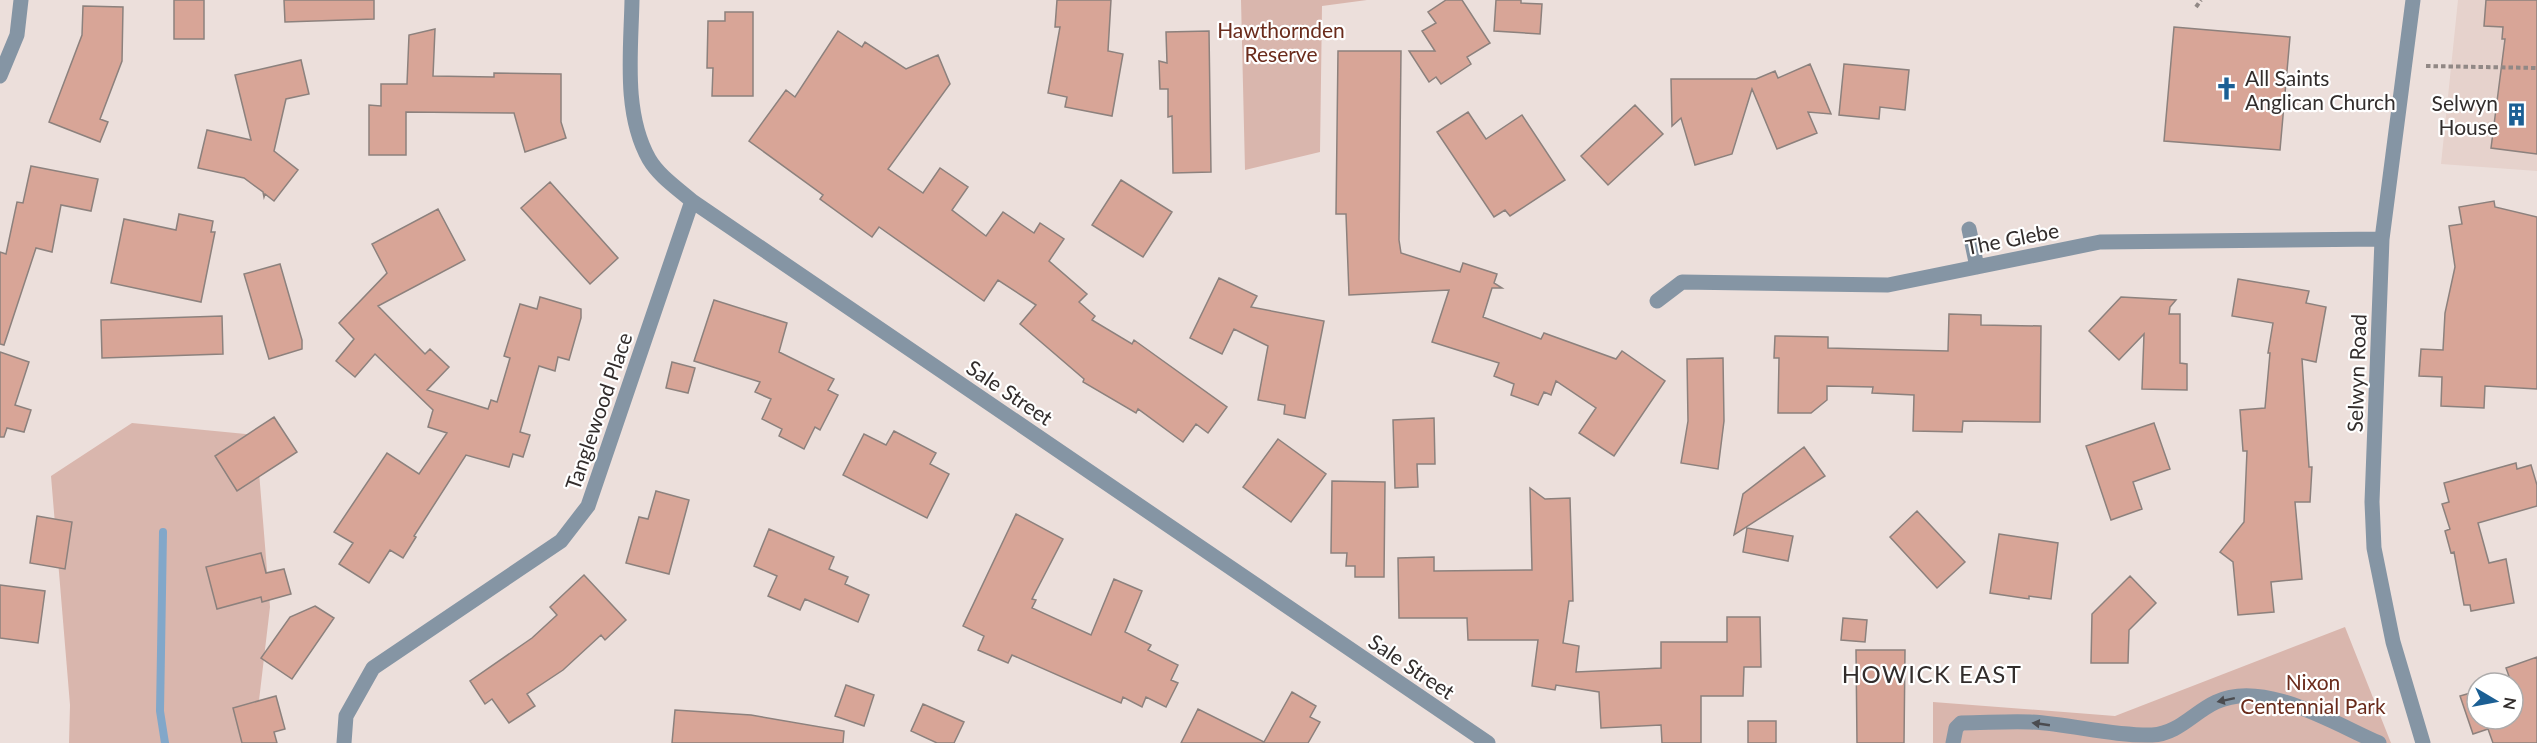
<svg xmlns="http://www.w3.org/2000/svg" width="2537" height="743" font-family="Lato,sans-serif">
  <style>
    .built { fill: #e6d2cc }
    .green { fill: #d9b6ad }
    .lines { fill: none; stroke-linecap: round; stroke-linejoin: round }
    .stream { stroke: #82a7c9; stroke-width: 8 }
    .building { fill: #d8a597; stroke: #8c817d; stroke-width: 1.5 }
    .path { stroke: #918885; stroke-width: 4; stroke-dasharray: 4.5 3; stroke-linecap: butt }
    .minor { stroke: #8595a4; stroke-width: 15 }
    .oneway { fill: #4b4c50 }
    .labels { text-anchor: middle; dominant-baseline: central; stroke-width: 4.5; stroke-linejoin: round; paint-order: stroke }
    .park-label { font-size: 21px; fill: #6a2b1b; stroke: #fff }
    .poi-label { font-size: 21px; fill: #322d2c; stroke: #fff; text-anchor: start }
    .street-label { font-size: 21px; fill: #322d2c; stroke: #fff }
    .quarter-label { font-size: 24px; letter-spacing: 1.5px; fill: #322d2c; stroke: #fff }
  </style>
  <rect width="100%" height="100%" fill="#ecdfdb"/>
  <path class="built" d="M 2458,0 L 2537,0 L 2537,171 L 2441,164 Z"/>
  <path class="green" d="M 1241,0 L 1367,0 L 1322,6 L 1320,152 L 1245,170 Z
    M 132,423 L 256,435 L 270,607 L 254,743 L 69,743 L 70,705 L 51,476 Z
    M 2345,627 L 2391,743 L 1933,743 L 1933,702 L 2115,716 Z"/>
  <g class="lines">
    <path class="stream" d="M 163,532 L 160,711 L 165,743"/>
  </g>
  <path class="building" d="M 174,0 L 204,0 L 204,39 L 174,39 Z
    M 284,0 L 374,0 L 374,19 L 285,22 Z
    M 1057,0 L 1111,0 L 1108,51 L 1123,54 L 1112,116 L 1065,107 L 1067,97 L 1048,93 L 1060,27 L 1055,27 Z
    M 1446,0 L 1462,0 L 1490,43 L 1467,57 L 1471,64 L 1441,84 L 1436,77 L 1429,82 L 1409,51 L 1435,51 L 1422,31 L 1436,23 L 1428,12 Z
    M 1496,0 L 1521,0 L 1521,3 L 1542,4 L 1540,34 L 1494,31 Z
    M 2486,0 L 2537,0 L 2537,154 L 2491,148 L 2505,39 L 2502,39 L 2503,27 L 2484,26 Z
    M 83,6 L 123,7 L 122,61 L 100,119 L 108,122 L 100,142 L 49,122 L 82,35 Z
    M 725,12 L 753,12 L 753,96 L 712,96 L 713,68 L 707,68 L 708,21 L 725,21 Z
    M 2174,27 L 2290,37 L 2280,150 L 2164,141 Z
    M 435,29 L 433,76 L 494,77 L 494,73 L 561,74 L 561,122 L 566,138 L 525,152 L 514,113 L 406,112 L 406,155 L 369,155 L 369,105 L 381,106 L 381,84 L 407,84 L 409,35 Z
    M 838,31 L 862,47 L 865,42 L 906,69 L 938,55 L 950,84 L 888,169 L 923,193 L 940,168 L 968,187 L 952,210 L 986,236 L 1003,212 L 1034,233 L 1040,223 L 1064,239 L 1049,261 L 1087,294 L 1079,302 L 1095,316 L 1092,320 L 1132,344 L 1134,340 L 1227,407 L 1208,433 L 1196,424 L 1183,442 L 1138,409 L 1136,413 L 1083,382 L 1084,379 L 1020,324 L 1036,305 L 998,280 L 984,301 L 879,227 L 872,237 L 820,199 L 823,195 L 749,141 L 786,90 L 795,97 Z
    M 1209,31 L 1211,172 L 1173,173 L 1172,116 L 1168,117 L 1168,89 L 1160,89 L 1159,61 L 1167,63 L 1166,32 Z
    M 1338,51 L 1401,51 L 1399,240 L 1401,253 L 1460,272 L 1463,263 L 1497,274 L 1494,283 L 1502,288 L 1492,288 L 1483,317 L 1541,339 L 1544,333 L 1616,359 L 1622,351 L 1665,381 L 1614,456 L 1579,433 L 1596,408 L 1556,381 L 1551,395 L 1544,392 L 1538,405 L 1511,395 L 1514,384 L 1494,376 L 1499,363 L 1432,342 L 1449,290 L 1349,295 L 1346,214 L 1336,214 Z
    M 301,60 L 309,94 L 286,99 L 274,151 L 298,170 L 274,201 L 265,194 L 264,197 L 263,192 L 244,178 L 198,168 L 207,130 L 251,140 L 235,75 Z
    M 1810,64 L 1831,114 L 1808,112 L 1817,133 L 1777,149 L 1752,89 L 1732,154 L 1695,165 L 1681,118 L 1672,126 L 1671,79 L 1756,79 L 1775,71 L 1778,78 Z
    M 1844,64 L 1909,70 L 1905,110 L 1880,107 L 1879,119 L 1839,115 Z
    M 1635,105 L 1663,134 L 1608,185 L 1581,156 Z
    M 1468,112 L 1486,139 L 1522,115 L 1565,180 L 1510,216 L 1505,210 L 1494,217 L 1437,132 Z
    M 31,166 L 98,179 L 91,211 L 61,205 L 52,252 L 36,248 L 4,345 L 0,344 L 0,252 L 6,254 L 17,202 L 23,203 Z
    M 1121,180 L 1172,212 L 1143,257 L 1092,225 Z
    M 550,182 L 618,258 L 590,284 L 521,208 Z
    M 2494,201 L 2495,207 L 2537,217 L 2537,389 L 2485,386 L 2484,408 L 2441,406 L 2442,377 L 2419,376 L 2421,349 L 2443,350 L 2445,313 L 2455,267 L 2449,226 L 2462,224 L 2459,207 Z
    M 438,209 L 465,260 L 378,306 L 425,354 L 430,349 L 449,367 L 427,390 L 488,409 L 491,400 L 497,402 L 510,358 L 504,356 L 520,304 L 537,309 L 540,297 L 581,309 L 581,318 L 569,360 L 558,357 L 555,371 L 539,366 L 520,432 L 530,435 L 523,457 L 513,454 L 509,467 L 466,455 L 414,536 L 416,537 L 403,558 L 390,550 L 369,583 L 339,564 L 353,543 L 334,532 L 387,453 L 419,474 L 447,433 L 428,427 L 433,410 L 375,354 L 355,377 L 336,361 L 354,339 L 339,323 L 387,273 L 372,244 Z
    M 179,214 L 213,221 L 211,232 L 215,232 L 201,302 L 111,283 L 124,219 L 176,230 Z
    M 280,264 L 302,340 L 302,349 L 269,359 L 244,274 Z
    M 1219,278 L 1257,296 L 1251,307 L 1324,321 L 1305,418 L 1284,414 L 1285,405 L 1258,400 L 1268,346 L 1234,329 L 1222,354 L 1190,338 Z
    M 2238,279 L 2309,291 L 2306,303 L 2326,307 L 2316,362 L 2302,359 L 2309,467 L 2312,467 L 2310,502 L 2295,502 L 2302,579 L 2271,582 L 2274,612 L 2238,615 L 2233,562 L 2220,552 L 2244,522 L 2247,451 L 2243,451 L 2240,410 L 2265,408 L 2270,353 L 2268,353 L 2273,323 L 2232,316 Z
    M 2121,297 L 2176,300 L 2170,307 L 2169,314 L 2180,314 L 2180,363 L 2187,364 L 2187,390 L 2142,389 L 2144,334 L 2119,360 L 2089,331 Z
    M 714,300 L 787,323 L 779,352 L 834,379 L 828,390 L 838,395 L 820,430 L 815,427 L 804,449 L 779,436 L 782,429 L 762,419 L 771,399 L 755,392 L 760,382 L 694,361 Z
    M 1949,314 L 1981,315 L 1981,325 L 2041,326 L 2040,422 L 1963,421 L 1962,432 L 1913,431 L 1914,395 L 1872,393 L 1873,387 L 1827,386 L 1827,400 L 1811,413 L 1778,413 L 1779,358 L 1774,358 L 1775,336 L 1828,337 L 1828,348 L 1948,351 Z
    M 222,316 L 223,354 L 102,358 L 101,320 Z
    M 0,352 L 29,362 L 15,405 L 31,410 L 24,432 L 7,428 L 4,437 L 0,437 Z
    M 1723,358 L 1724,421 L 1718,469 L 1681,463 L 1688,421 L 1687,359 Z
    M 672,362 L 695,368 L 688,393 L 666,388 Z
    M 274,417 L 297,452 L 237,491 L 215,456 Z
    M 1434,418 L 1435,464 L 1417,464 L 1418,487 L 1395,488 L 1393,420 Z
    M 2154,423 L 2170,469 L 2133,482 L 2142,509 L 2111,520 L 2086,446 Z
    M 894,431 L 936,453 L 930,464 L 949,474 L 927,518 L 843,475 L 864,434 L 886,445 Z
    M 1278,439 L 1326,474 L 1291,522 L 1243,487 Z
    M 1804,447 L 1825,476 L 1734,535 L 1743,494 Z
    M 2516,463 L 2517,469 L 2531,465 L 2537,485 L 2537,506 L 2478,523 L 2489,563 L 2506,559 L 2514,603 L 2471,611 L 2470,605 L 2464,605 L 2454,552 L 2451,553 L 2445,531 L 2450,529 L 2442,504 L 2449,502 L 2444,483 Z
    M 1332,481 L 1385,482 L 1384,577 L 1355,577 L 1355,566 L 1346,566 L 1347,553 L 1331,553 Z
    M 1530,488 L 1545,499 L 1570,498 L 1573,601 L 1569,601 L 1563,643 L 1579,646 L 1576,672 L 1661,668 L 1661,642 L 1727,642 L 1727,617 L 1760,617 L 1761,667 L 1744,667 L 1743,696 L 1701,696 L 1701,743 L 1662,743 L 1661,725 L 1601,728 L 1599,692 L 1556,685 L 1555,690 L 1532,686 L 1538,640 L 1468,640 L 1467,618 L 1399,618 L 1398,558 L 1434,557 L 1434,571 L 1532,570 Z
    M 656,491 L 689,500 L 669,574 L 626,563 L 639,517 L 648,519 Z
    M 1917,511 L 1965,562 L 1937,588 L 1890,537 Z
    M 1016,514 L 1063,539 L 1032,599 L 1036,600 L 1032,608 L 1091,635 L 1114,579 L 1142,591 L 1125,632 L 1151,645 L 1148,650 L 1178,665 L 1171,680 L 1178,683 L 1166,707 L 1146,697 L 1142,707 L 1123,697 L 1121,703 L 1012,655 L 1008,663 L 978,650 L 984,636 L 963,626 Z
    M 37,516 L 72,522 L 65,569 L 30,563 Z
    M 1747,528 L 1793,536 L 1788,561 L 1743,552 Z
    M 769,529 L 834,557 L 829,569 L 848,577 L 845,584 L 869,595 L 858,622 L 805,599 L 800,610 L 768,596 L 777,576 L 754,566 Z
    M 1999,534 L 2058,543 L 2051,599 L 2029,596 L 2029,599 L 1990,593 Z
    M 261,553 L 266,573 L 284,569 L 291,594 L 262,602 L 261,597 L 217,609 L 206,567 Z
    M 584,575 L 626,620 L 605,640 L 601,635 L 563,670 L 527,694 L 535,706 L 509,723 L 492,699 L 485,704 L 470,681 L 532,638 L 557,615 L 550,607 Z
    M 2130,576 L 2156,603 L 2129,630 L 2128,663 L 2091,663 L 2092,614 Z
    M 0,585 L 45,591 L 38,643 L 0,638 Z
    M 315,606 L 334,618 L 292,679 L 261,658 L 290,617 Z
    M 1843,618 L 1867,620 L 1865,642 L 1841,640 Z
    M 1856,650 L 1905,650 L 1904,743 L 1857,743 Z
    M 2537,657 L 2537,743 L 2493,743 L 2488,729 L 2473,734 L 2460,696 L 2477,691 L 2477,719 L 2513,719 L 2513,683 L 2499,683 L 2510,679 L 2506,668 Z
    M 846,685 L 874,695 L 864,726 L 835,716 Z
    M 1292,692 L 1316,706 L 1310,717 L 1320,722 L 1308,743 L 1181,743 L 1198,709 L 1264,742 Z
    M 276,696 L 285,729 L 274,732 L 277,743 L 242,743 L 233,708 Z
    M 923,704 L 964,722 L 954,743 L 937,743 L 911,731 Z
    M 675,710 L 751,715 L 844,731 L 843,743 L 672,743 Z
    M 1748,721 L 1776,721 L 1776,743 L 1748,743 Z"/>
  <g class="lines">
    <path class="path" d="M 2196,7 L 2201,0
      M 2426,66 L 2537,68"/>
    <path class="minor" d="M 632,0 C 631,51 623,113 649,159 C 659,176 677,188 692,201 L 1488,743
      M 2413,0 L 2382,239 L 2372,502 L 2374,548 L 2393,642 L 2423,743
      M 0,76 L 17,35 L 21,0
      M 1969,229 L 1977,267
      M 1657,301 L 1682,282 L 1888,285 L 2100,242 L 2382,239
      M 344,743 L 346,716 L 373,668 L 561,541 L 588,506 L 692,201
      M 1953,743 L 1956,728 L 1961,723 C 1984,723 2007,721 2030,722 C 2071,724 2111,736 2152,735 C 2178,734 2194,712 2216,702 C 2264,679 2335,724 2379,743"/>
  </g>
  <defs><path id="oneway-solid" d="M-6-.8H1V-3.2L6.5 0L1 3.2V.8H-6Z" transform="scale(1.5)"/></defs>
  <g class="oneway">
    <use href="#oneway-solid" transform="translate(2226 700) rotate(168)"/>
    <use href="#oneway-solid" transform="translate(2041 724) rotate(-172)"/>
  </g>
  <defs>
    <symbol id="church-bare" viewBox="-9 -9 18 18"><path d="M-1.2-6h2.4v3.5h3.3v2.4h-3.3V6h-2.4V-.1h-3.3v-2.4h3.3Z" fill="#1b5f94" stroke="#fff" stroke-width="2.5" paint-order="stroke"/></symbol>
    <symbol id="building-bare" viewBox="-9 -9 18 18"><path d="M-4-6H4V6H1V3H-1V6H-4ZM-2.5-4.3h1.7v1.8h-1.7ZM.8-4.3h1.7v1.8H.8ZM-2.5-1h1.7V.8h-1.7ZM.8-1h1.7V.8H.8Z" fill="#1b5f94" stroke="#fff" stroke-width="2.5" paint-order="stroke"/></symbol>
  </defs>
  <g fill-rule="evenodd">
    <use href="#church-bare" x="2210" y="72" width="33" height="33"/>
    <use href="#building-bare" x="2500" y="98" width="33" height="33"/>
  </g>
  <g class="labels">
    <g class="park-label">
      <text x="1281" y="29">Hawthornden<tspan x="1281" dy="24">Reserve</tspan></text>
      <text x="2313" y="681">Nixon<tspan x="2313" dy="24">Centennial Park</tspan></text>
    </g>
    <g class="poi-label">
      <text x="2245" y="77">All Saints<tspan x="2245" dy="24">Anglican Church</tspan></text>
      <text x="2498" y="102" text-anchor="end">Selwyn<tspan x="2498" dy="24">House</tspan></text>
    </g>
    <g class="street-label">
      <text transform="translate(2012 238) rotate(-11)">The Glebe</text>
      <text transform="translate(2356 373) rotate(-88)">Selwyn Road</text>
      <text transform="translate(1010 392) rotate(34)">Sale Street</text>
      <text transform="translate(598 411) rotate(-71)">Tanglewood Place</text>
      <text transform="translate(1412 666) rotate(34)">Sale Street</text>
    </g>
    <g class="quarter-label">
      <text x="1932" y="673">HOWICK EAST</text>
    </g>
  </g>
  <g transform="translate(2495 701) rotate(100)"><circle r="28" fill="#ffffff" stroke="#adabab" stroke-width="1.5"/>
  <path d="M0-4.5L10 22L0 15L-10 22Z" fill="#1b5f94"/>
  <text y="-9" font-size="16" font-weight="bold" text-anchor="middle" fill="#322d2c">N</text>
  </g>
</svg>
